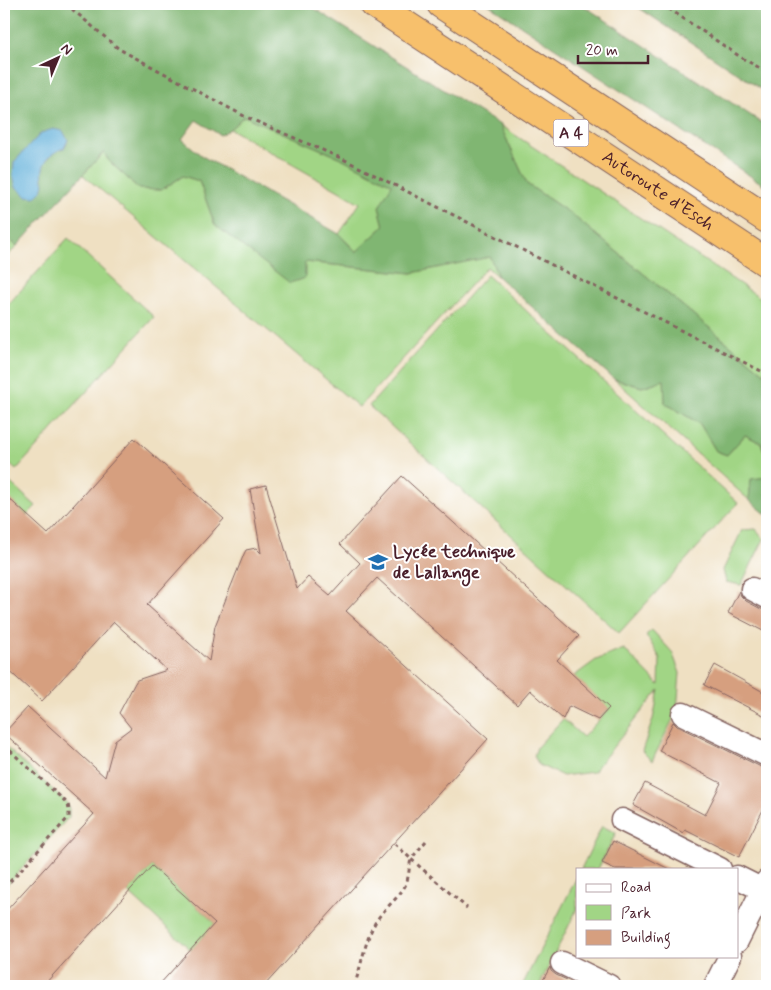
<svg xmlns="http://www.w3.org/2000/svg" width="771" height="990" font-family="Mynerve,sans-serif">
  <style>
    .green { fill: #a1d585; stroke: #767a58 }
    .forest { fill: #80b672; stroke: #656a4e; fill-rule: evenodd }
    .water { fill: #5eafd9; stroke: #546782 }
    .building { fill: #d69f7f }
    .lines { fill: none; stroke-linecap: round; stroke-linejoin: round }
    .street-casing { stroke: #846360; stroke-width: 25 }
    .highway-casing { stroke: #846360; stroke-width: 30 }
    .path { stroke: #846360; stroke-width: 3; stroke-dasharray: 4 4; stroke-linecap: butt }
    .street { stroke: #fff; stroke-width: 22 }
    .highway { stroke: #f7c06c; stroke-width: 28 }
    .labels { text-anchor: middle; dominant-baseline: central; stroke-width: 4; stroke-linejoin: round; paint-order: stroke }
    .shield { fill: #fff; stroke: #80626b; stroke-width: 1 }
    .shield-label { font-size: 16px; font-weight: bold; fill: #4a1f2b }
    .street-label { font-size: 18px; fill: #4a1f2b; stroke: #fff }
    .poi-label { font-size: 18px; font-weight: bold; fill: #4a1f2b; stroke: #fff; text-anchor: start }
  </style>
  <rect width="100%" height="100%" fill="#fff"/>
  <filter id="ink" filterUnits="userSpaceOnUse"><feTurbulence type="fractalNoise" baseFrequency=".02" numOctaves="2"/><feDisplacementMap in="SourceGraphic" scale="10" xChannelSelector="R" yChannelSelector="G"/><feConvolveMatrix kernelMatrix="1 2 1 2 8 2 1 2 1" color-interpolation-filters="sRGB"/></filter>
  <filter id="wash" filterUnits="userSpaceOnUse"><feTurbulence type="fractalNoise" baseFrequency=".0096" numOctaves="4" result="noise"/><feDisplacementMap in="SourceGraphic" scale="20" xChannelSelector="R" yChannelSelector="G"/><feGaussianBlur stdDeviation="1.12" result="paint"/><feColorMatrix in="noise" values="0 0 0 0 0 0 0 0 0 0 0 0 0 0 0 0 0 1.4 0 .05"/><feComposite in="paint" operator="in"/></filter>
  <g filter="url(#wash)">
    <rect width="100%" height="100%" fill="#efe0c2"/>
    <path class="green" d="M 244,116 L 343,159 L 393,184 L 379,207 L 384,226 L 357,252 L 339,234 L 360,203 L 230,129 Z
      M 500,125 L 767,302 L 767,374 L 763,372 L 571,214 L 527,184 Z
      M 104,152 L 108,160 L 139,189 L 161,190 L 183,176 L 199,181 L 215,225 L 305,262 L 412,273 L 490,256 L 498,277 L 487,267 L 359,407 L 83,175 Z
      M 4,235 L 17,246 L 4,260 Z
      M 68,238 L 154,317 L 16,470 L 4,459 L 4,309 Z
      M 487,275 L 738,503 L 619,633 L 369,406 Z
      M 614,379 L 642,387 L 665,379 L 665,403 L 700,424 L 716,451 L 727,455 L 745,435 L 761,443 L 767,459 L 767,477 L 751,480 L 749,500 Z
      M 4,477 L 36,506 L 27,515 L 4,494 Z
      M 756,529 L 764,539 L 741,585 L 726,582 L 723,570 L 742,530 Z
      M 652,630 L 672,652 L 680,673 L 677,711 L 652,761 L 642,751 L 653,719 L 659,690 L 593,772 L 563,776 L 539,765 L 534,756 L 537,747 L 563,719 L 583,737 L 609,709 L 574,676 L 596,660 L 624,649 L 659,685 L 660,658 L 646,635 Z
      M 4,745 L 68,804 L 69,810 L 69,817 L 4,888 Z
      M 602,826 L 616,833 L 598,869 L 581,869 Z
      M 152,866 L 215,923 L 191,950 L 128,892 Z
      M 577,877 L 577,909 L 539,986 L 522,986 Z"/>
    <path class="forest" d="M 4,4 L 307,4 L 500,125 L 527,184 L 571,214 L 763,372 L 767,374 L 767,459 L 761,443 L 745,435 L 727,455 L 716,451 L 700,424 L 665,403 L 664,380 L 642,387 L 614,379 L 498,277 L 490,257 L 412,273 L 305,262 L 305,278 L 290,283 L 215,225 L 199,181 L 183,176 L 161,190 L 139,189 L 108,160 L 104,152 L 17,246 L 4,235 ZM 244,116 L 343,159 L 392,184 L 379,207 L 384,226 L 356,252 L 339,234 L 202,156 L 182,139 L 196,120 L 220,135 L 230,129 ZM 41,133 L 68,140 L 64,148 L 55,151 L 44,163 L 42,175 Z
      M 488,4 L 581,4 L 767,126 L 767,187 Z
      M 633,4 L 767,4 L 767,93 Z
      M 767,477 L 767,515 L 749,500 L 751,479 Z"/>
    <path class="water" d="M 53,129 L 63,131 L 68,140 L 64,148 C 47,154 39,166 44,184 L 42,191 L 35,197 L 26,196 L 16,187 L 13,175 L 14,162 L 41,133 Z"/>
    <g id="blocks">
      <path class="building" d="M 134,438 L 224,519 L 147,605 L 209,661 L 215,626 L 244,554 L 246,550 L 256,548 L 261,553 L 250,489 L 266,485 L 297,589 L 308,577 L 330,596 L 360,563 L 340,544 L 402,476 L 579,636 L 557,660 L 609,708 L 598,720 L 569,706 L 563,719 L 530,690 L 517,705 L 377,578 L 346,611 L 488,739 L 264,986 L 158,986 L 215,923 L 152,866 L 43,986 L 4,986 L 4,913 L 94,814 L 4,733 L 28,707 L 105,777 L 115,740 L 131,728 L 119,713 L 135,683 L 137,680 L 167,670 L 114,622 L 42,701 L 4,666 L 4,494 L 48,534 Z
        M 739,591 L 741,596 L 746,601 L 761,609 L 767,610 L 767,633 L 728,613 Z
        M 715,665 L 767,694 L 767,717 L 704,685 Z
        M 673,722 L 677,726 L 761,767 L 767,768 L 767,802 L 739,857 L 685,830 L 683,833 L 633,805 L 645,783 L 705,815 L 721,783 L 659,751 Z
        M 613,841 L 669,869 L 615,869 L 602,863 Z
        M 550,967 L 551,971 L 556,975 L 580,986 L 540,986 Z"/>
    </g>
  </g>
  <g filter="url(#ink)">
    <use href="#blocks" fill-opacity="0" stroke="#846360" stroke-width="1"/>
    <g class="lines">
      <defs>
        <path id="street" d="M 752,589 L 767,597
          M 683,714 L 767,755
          M 622,820 L 720,869
          M 737,877 L 763,890
          M 737,941 L 767,881
          M 562,963 L 609,986
          M 715,986 L 730,956"/>
        <g id="highway">
          <path id="s1" d="M 374,4 L 767,263"/>
          <path d="M 441,4 L 767,219"/>
        </g>
      </defs>
      <use href="#street" class="street-casing"/>
      <use href="#highway" class="highway-casing"/>
      <path class="path" d="M 66,4 L 119,49 L 244,116 L 343,159 L 767,374
        M 662,4 L 742,58 L 767,72
        M 4,745 L 68,804 L 69,810 L 69,817 L 4,888
        M 426,841 L 411,859 L 467,908
        M 354,986 C 362,965 364,943 375,923 C 383,909 397,900 405,886 C 409,878 409,867 411,859 L 394,843"/>
      <use href="#street" class="street"/>
      <use href="#highway" class="highway"/>
    </g>
  </g>
  <defs>
    <symbol id="school-bare" viewBox="-9 -9 18 18"><path d="M0-5L7-2L0 1L-7-2ZM-4 1L0 2.5L4 1V4Q0 6-4 4Z" fill="#1f6fb2" stroke="#fff" stroke-width="2.5" paint-order="stroke"/></symbol>
  </defs>
  <g fill-rule="evenodd">
    <use href="#school-bare" x="364" y="548" width="28" height="28"/>
  </g>
  <g class="labels">
    <rect class="shield" x="553.5" y="119.5" width="35" height="27" rx="4"/>
    <g class="shield-label">
      <text x="571" y="133">A 4</text>
    </g>
    <g class="street-label">
      <text stroke="none"><textPath href="#s1" startOffset="340">Autoroute d'Esch</textPath></text>
    </g>
    <g class="poi-label">
      <text x="393" y="552">Lycée technique<tspan x="393" dy="21">de Lallange</tspan></text>
    </g>
  </g>
  <rect width="771" height="990" fill="none" stroke="#fff" stroke-width="20"/>
  <rect x="576" y="868" width="162" height="90" fill="#ffffff" stroke="#b7a5aa"/>
  <rect x="586" y="884" width="25" height="8" fill="#ffffff" stroke="#b7a5aa"/>
  <text x="621" y="892" font-size="15" fill="#4a1f2b">Road</text>
  <rect x="586" y="905" width="25" height="15" fill="#a1d585" stroke="#b7a5aa"/>
  <text x="621" y="918" font-size="15" fill="#4a1f2b">Park</text>
  <rect x="586" y="930" width="25" height="15" fill="#d69f7f" stroke="#b7a5aa"/>
  <text x="621" y="942" font-size="15" fill="#4a1f2b">Building</text>
  <g transform="translate(58 58) rotate(44)" stroke="#ffffff" stroke-width="4" paint-order="stroke">
  <path d="M0-4L9 19L0 12L-9 19Z" fill="#4a1f2b"/>
  <text y="-8" font-size="14" font-weight="bold" text-anchor="middle" fill="#4a1f2b">N</text>
  </g>
  <path d="M578 55v8h70v-8" fill="none" stroke="#4a1f2b" stroke-width="2.5"/>
  <text x="586" y="55" font-size="15" fill="#4a1f2b" stroke="#ffffff" stroke-width="4" paint-order="stroke">20 m</text>
</svg>
